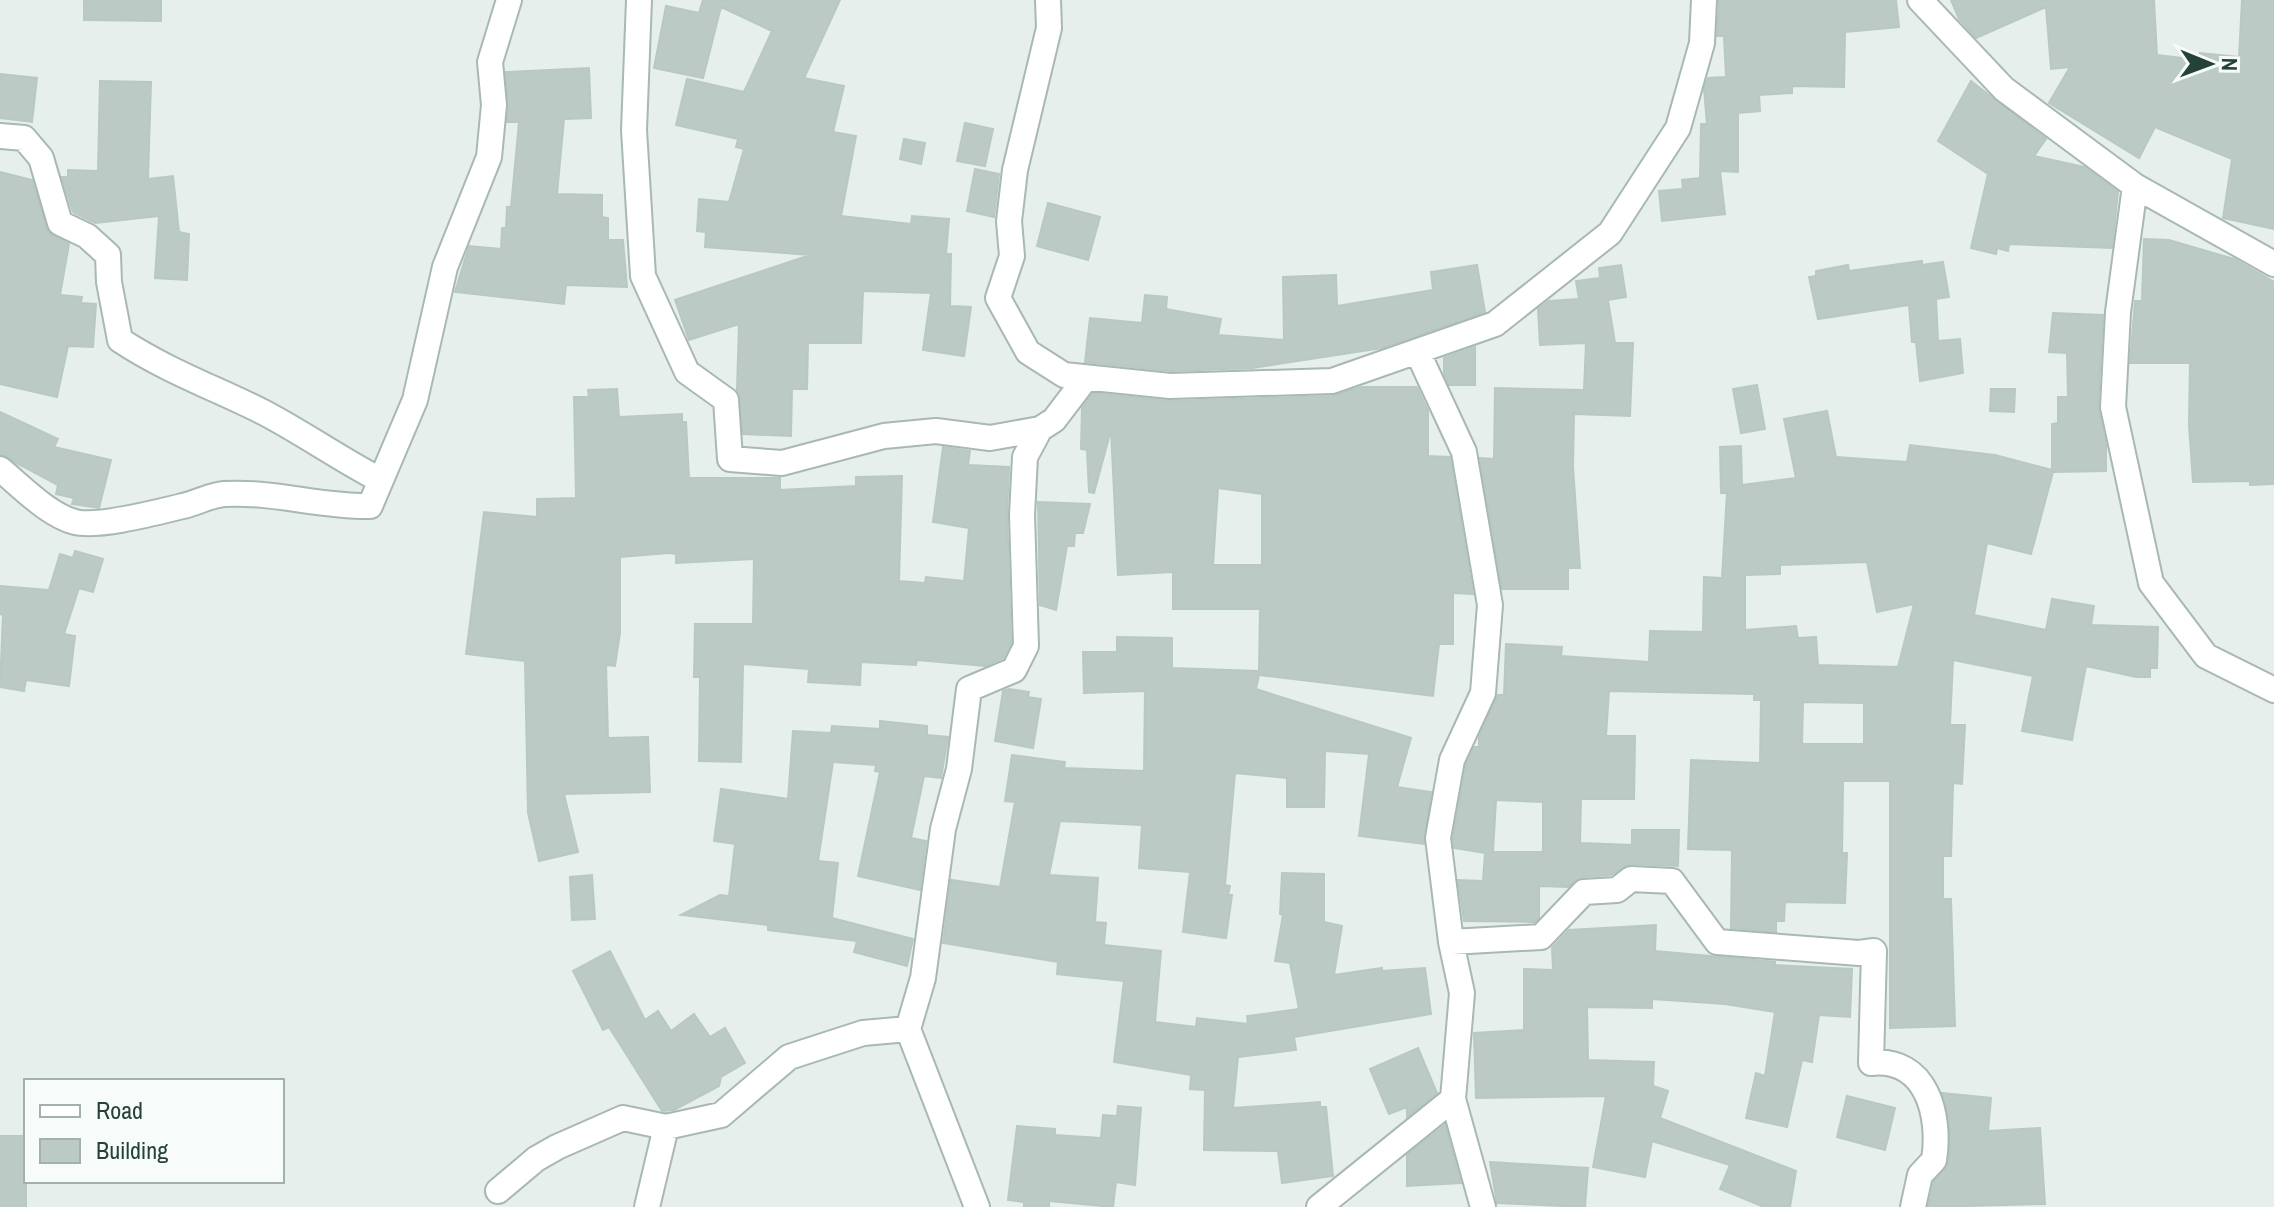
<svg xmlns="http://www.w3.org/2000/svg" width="2274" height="1207" font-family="'Archivo Narrow',sans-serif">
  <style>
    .building { fill: #bbcac4; stroke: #b8c9c2; stroke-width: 2; fill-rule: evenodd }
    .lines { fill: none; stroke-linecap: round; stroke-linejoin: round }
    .minor-casing { stroke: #a8b8b2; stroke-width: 28 }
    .minor { stroke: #fff; stroke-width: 24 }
  </style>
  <rect width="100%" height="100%" fill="#e6efeb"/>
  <path class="building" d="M 84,0 L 161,0 L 161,21 L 84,20 Z
    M 703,0 L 840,0 L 804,78 L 844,86 L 833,132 L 856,136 L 841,216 L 911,224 L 912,216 L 949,219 L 946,254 L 951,254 L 950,306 L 971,307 L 964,356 L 923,350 L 931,293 L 863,291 L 861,343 L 808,343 L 807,389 L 792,389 L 791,436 L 743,434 L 737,390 L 739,324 L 689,340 L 675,300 L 810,255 L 705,247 L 706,232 L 697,231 L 699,199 L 729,202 L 744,149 L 736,147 L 738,139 L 676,125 L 687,79 L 744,92 L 772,31 L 721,7 L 703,78 L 654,68 L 666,6 L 699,13 Z
    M 1719,0 L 1896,0 L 1899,27 L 1845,32 L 1844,87 L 1792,86 L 1792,93 L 1759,95 L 1760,111 L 1738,113 L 1738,172 L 1720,171 L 1725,214 L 1662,221 L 1659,191 L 1683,189 L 1682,180 L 1700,178 L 1701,124 L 1707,124 L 1704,89 L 1708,78 L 1726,77 L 1724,36 L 1717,36 Z
    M 1951,0 L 2154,0 L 2157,55 L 2199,60 L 2200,53 L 2239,57 L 2242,0 L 2274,0 L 2274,229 L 2223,218 L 2232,159 L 2155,127 L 2139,158 L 2049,103 L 2070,67 L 2051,69 L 2046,7 L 1976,38 L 1959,19 Z
    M 589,68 L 591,118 L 564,119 L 557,194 L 602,195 L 602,217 L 608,218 L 608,240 L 623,240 L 627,287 L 566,285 L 564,304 L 455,292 L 469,246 L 501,249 L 502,228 L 506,228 L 507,207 L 511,207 L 519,122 L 507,122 L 506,72 Z
    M 0,74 L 37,78 L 32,122 L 0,118 Z
    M 100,81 L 151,82 L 148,179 L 173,176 L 179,232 L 189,234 L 187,280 L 155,278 L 159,216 L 95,223 L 73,212 L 62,177 L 68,177 L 68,170 L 98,171 Z
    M 1971,81 L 2046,139 L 2034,156 L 2084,167 L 2118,192 L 2112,248 L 2009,244 L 2008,251 L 1997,248 L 1996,254 L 1971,248 L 1988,174 L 1938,141 Z
    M 965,123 L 993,129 L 985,166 L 957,161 Z
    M 904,139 L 925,143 L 921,164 L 900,159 Z
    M 975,169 L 999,174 L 994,217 L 967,211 Z
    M 0,172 L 32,180 L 48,232 L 69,244 L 60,295 L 82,297 L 81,303 L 96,304 L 93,347 L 68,346 L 57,397 L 0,384 Z
    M 1048,203 L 1100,217 L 1088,260 L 1037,246 Z
    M 2144,239 L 2169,240 L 2234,259 L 2274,282 L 2274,484 L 2250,485 L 2250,481 L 2193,482 L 2189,425 L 2190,363 L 2130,363 L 2135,301 L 2142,301 Z
    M 1922,261 L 1922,265 L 1943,262 L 1949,297 L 1936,299 L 1938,341 L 1960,339 L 1963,373 L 1920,381 L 1916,342 L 1912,342 L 1909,305 L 1818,319 L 1809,277 L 1816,276 L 1816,271 L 1848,265 L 1849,271 Z
    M 1477,265 L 1485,312 L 1382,348 L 1252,368 L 1171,371 L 1085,362 L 1090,318 L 1142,323 L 1145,295 L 1167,297 L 1166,309 L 1221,319 L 1218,335 L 1284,340 L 1283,277 L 1336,275 L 1337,306 L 1433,290 L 1431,272 Z
    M 1621,265 L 1626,297 L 1608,300 L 1615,343 L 1633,343 L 1630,416 L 1574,414 L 1573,467 L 1580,568 L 1568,568 L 1568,589 L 1502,589 L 1480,458 L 1494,459 L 1495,388 L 1584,390 L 1586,343 L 1540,345 L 1538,309 L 1549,301 L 1579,299 L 1576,281 L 1600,278 L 1599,268 Z
    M 2053,313 L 2103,315 L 2098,407 L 2106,444 L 2106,471 L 2053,472 L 2031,554 L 1987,543 L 1974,615 L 2046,630 L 2052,599 L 2094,606 L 2091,625 L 2158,627 L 2157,668 L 2150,668 L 2150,677 L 2136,677 L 2086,666 L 2072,740 L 2022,731 L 2033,676 L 1953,660 L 1950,725 L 1965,725 L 1962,784 L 1953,783 L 1951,856 L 1943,856 L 1943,899 L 1951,899 L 1955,1026 L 1890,1028 L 1890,781 L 1843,781 L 1842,853 L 1847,853 L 1845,903 L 1785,902 L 1784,921 L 1776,921 L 1776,932 L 1731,928 L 1732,850 L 1688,849 L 1691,760 L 1760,763 L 1761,700 L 1754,700 L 1754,694 L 1609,691 L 1606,736 L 1635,736 L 1634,799 L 1581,799 L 1580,843 L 1632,845 L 1632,830 L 1679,830 L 1678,866 L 1631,864 L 1611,875 L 1582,877 L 1568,887 L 1539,886 L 1539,918 L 1535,922 L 1464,921 L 1458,880 L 1483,881 L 1485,853 L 1454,848 L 1453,838 L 1466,765 L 1474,747 L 1479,747 L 1479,737 L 1498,695 L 1504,695 L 1506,644 L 1562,647 L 1561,656 L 1649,662 L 1650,631 L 1703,632 L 1704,577 L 1722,578 L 1727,493 L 1721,493 L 1720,447 L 1741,446 L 1742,485 L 1796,478 L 1784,419 L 1827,411 L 1836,457 L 1907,462 L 1910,445 L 1995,455 L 2052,470 L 2052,424 L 2058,423 L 2058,397 L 2068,397 L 2067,353 L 2049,352 ZM 1867,562 L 1877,612 L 1914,604 L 1898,667 L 1818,665 L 1816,637 L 1798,638 L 1796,626 L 1745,630 L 1745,575 L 1780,574 L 1780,565 ZM 1803,702 L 1864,703 L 1864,744 L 1802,744 ZM 1496,800 L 1543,802 L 1543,852 L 1493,852 Z
    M 1475,347 L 1475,385 L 1449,385 L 1444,373 L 1444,358 Z
    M 1757,385 L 1765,429 L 1741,433 L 1733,389 Z
    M 1361,387 L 1417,387 L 1428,411 L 1428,456 L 1450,457 L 1473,594 L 1453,593 L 1453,644 L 1439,644 L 1433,696 L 1259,675 L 1256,689 L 1411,738 L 1397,787 L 1431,792 L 1424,844 L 1359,836 L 1369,754 L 1325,751 L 1324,807 L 1287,807 L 1287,778 L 1235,773 L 1225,885 L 1230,886 L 1228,895 L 1232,895 L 1226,938 L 1183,932 L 1190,872 L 1139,868 L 1142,825 L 1060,821 L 1049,875 L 1098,878 L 1095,922 L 1106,923 L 1104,945 L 1161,951 L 1155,1022 L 1196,1027 L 1197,1018 L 1248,1024 L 1247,1016 L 1299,1009 L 1290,963 L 1275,961 L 1283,915 L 1280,914 L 1282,873 L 1324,874 L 1324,922 L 1342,926 L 1334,975 L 1382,968 L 1382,971 L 1425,968 L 1431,1014 L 1294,1037 L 1296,1050 L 1238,1057 L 1233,1108 L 1320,1102 L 1320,1107 L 1326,1107 L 1333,1176 L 1282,1183 L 1278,1151 L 1204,1150 L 1205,1090 L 1190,1089 L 1191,1075 L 1114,1062 L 1124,981 L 1057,974 L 1058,962 L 943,943 L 951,880 L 1000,887 L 1015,802 L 1005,801 L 1012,755 L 1065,762 L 1064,768 L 1144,771 L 1145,691 L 1084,693 L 1083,652 L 1117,652 L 1117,637 L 1172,638 L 1172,668 L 1259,671 L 1260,609 L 1173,609 L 1173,572 L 1118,575 L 1111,430 L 1094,493 L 1089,492 L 1087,450 L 1081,449 L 1082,408 L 1093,393 L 1170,401 L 1332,396 ZM 1218,488 L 1262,494 L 1262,565 L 1213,565 Z
    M 617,389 L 619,417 L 682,414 L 682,422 L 686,422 L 689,478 L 780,478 L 780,490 L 856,486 L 856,477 L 902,476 L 899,581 L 925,583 L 926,577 L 964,581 L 969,528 L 933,522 L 943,447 L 970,451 L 968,465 L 1009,467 L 1007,515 L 1011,643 L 1003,658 L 985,666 L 917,660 L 916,665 L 861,662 L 860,685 L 808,682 L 809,669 L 743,664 L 741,762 L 699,761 L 700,677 L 694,677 L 695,624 L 753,624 L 754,559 L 676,563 L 676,554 L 669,553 L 620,557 L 620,633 L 615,666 L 606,665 L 608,738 L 648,737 L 650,792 L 564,794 L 578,852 L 539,861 L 528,813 L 525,661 L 466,654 L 484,512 L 537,517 L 537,499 L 576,498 L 574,397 L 589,397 L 588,390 Z
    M 1991,389 L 2015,389 L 2014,412 L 1990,411 Z
    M 0,412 L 58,439 L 54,447 L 111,460 L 99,508 L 72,504 L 74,498 L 56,494 L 58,485 L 0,454 Z
    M 1038,502 L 1090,504 L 1083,533 L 1075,533 L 1074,546 L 1067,546 L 1056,610 L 1040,605 Z
    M 75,551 L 103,559 L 93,592 L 79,588 L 64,634 L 75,636 L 69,686 L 26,680 L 24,691 L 0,687 L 3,615 L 0,614 L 0,586 L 49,590 L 60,554 L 73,558 Z
    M 1009,689 L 1029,692 L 1028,697 L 1041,699 L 1033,748 L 995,741 L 1003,691 Z
    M 880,721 L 927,726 L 927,735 L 948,737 L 941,778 L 924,776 L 911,838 L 926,841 L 920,890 L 858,876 L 880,772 L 875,771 L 876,765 L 833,762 L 818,861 L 838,863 L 832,918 L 913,939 L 907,966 L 854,952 L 857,941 L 768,930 L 768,925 L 681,915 L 720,895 L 729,896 L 735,844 L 714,841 L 721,789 L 788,799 L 793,731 L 831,733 L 832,726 L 880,729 Z
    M 592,875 L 595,919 L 572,920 L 570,877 Z
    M 1656,925 L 1655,951 L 1775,962 L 1775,965 L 1852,969 L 1850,1017 L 1819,1015 L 1812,1062 L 1802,1060 L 1787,1127 L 1746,1118 L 1756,1073 L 1765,1076 L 1775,1012 L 1725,1004 L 1652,999 L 1652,1008 L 1587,1007 L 1588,1060 L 1654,1062 L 1653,1086 L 1668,1091 L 1660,1118 L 1796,1171 L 1790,1207 L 1764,1207 L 1720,1189 L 1730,1165 L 1652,1141 L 1645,1177 L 1593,1167 L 1606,1096 L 1476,1098 L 1474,1033 L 1524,1030 L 1524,969 L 1553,970 L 1552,948 L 1569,930 Z
    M 610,951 L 645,1020 L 658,1011 L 671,1031 L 694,1014 L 710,1037 L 725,1028 L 745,1063 L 721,1077 L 719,1086 L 674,1110 L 662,1111 L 609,1027 L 603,1030 L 573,971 Z
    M 1418,1048 L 1437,1093 L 1407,1117 L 1407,1107 L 1389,1114 L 1370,1069 Z
    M 1942,1093 L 1991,1098 L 1988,1131 L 2040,1128 L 2045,1204 L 1928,1207 L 1934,1182 L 1949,1161 L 1950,1125 Z
    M 1847,1096 L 1895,1108 L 1885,1150 L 1837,1137 Z
    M 1118,1106 L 1141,1108 L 1135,1185 L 1116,1182 L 1113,1207 L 1049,1201 L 1049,1207 L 1024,1207 L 1024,1202 L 1008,1200 L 1017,1126 L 1055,1129 L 1055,1135 L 1101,1138 L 1103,1115 L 1117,1116 Z
    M 1445,1125 L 1461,1183 L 1407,1186 L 1407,1155 Z
    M 0,1136 L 26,1136 L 26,1207 L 0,1207 Z
    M 1490,1162 L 1588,1168 L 1585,1207 L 1497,1203 Z"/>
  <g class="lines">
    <defs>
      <path id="minor" d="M 639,0 L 634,130 L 643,276 L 687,372 L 726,400 L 730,459 L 782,463 L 884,436 L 936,431 L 990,438 L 1040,429 L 1054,420 L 1086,378
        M 1048,0 L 1049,28 L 1015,170 L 1009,221 L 1012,256 L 998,298 L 1028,352 L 1064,375 L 1170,386 L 1332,381 L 1495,324 L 1610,233 L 1678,128 L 1702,43 L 1704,0
        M 1920,0 L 2004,89 L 2135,186 L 2274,264
        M 0,136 L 24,138 L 41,158 L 60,223 L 87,236 L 108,255 L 109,282 L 120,340 C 165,370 215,388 263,412 C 303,433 340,459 380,480
        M 2135,186 L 2118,312 L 2113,407 L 2151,583 L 2206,656 L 2274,690
        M 1418,353 L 1464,452 L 1490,605 L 1483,693 L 1452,760 L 1438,838 L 1451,942 L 1462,993 L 1453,1099 L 1483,1207
        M 0,469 C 21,486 48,515 75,522 C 98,528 158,512 183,506 C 197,503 210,495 224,494 C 273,491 321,507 370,506 L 415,400 L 445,267 L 489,157 L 494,105 L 490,62 L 509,0
        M 1451,942 L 1541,937 L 1584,892 L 1617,890 L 1631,879 L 1672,881 L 1717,942 L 1859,953 L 1874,951 L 1871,1063 C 1927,1057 1941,1116 1934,1160 L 1920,1175 L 1913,1207
        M 908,1029 L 923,978 L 943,829 L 959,769 L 969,689 L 1014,670 L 1026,646 L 1022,515 L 1025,457 L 1040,429
        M 498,1191 L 536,1159 L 557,1147 L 623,1118 L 666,1127 L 721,1115 L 789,1057 L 863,1033 L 908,1029 L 977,1207
        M 647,1207 L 666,1127
        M 1319,1207 L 1453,1099"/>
    </defs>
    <use href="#minor" class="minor-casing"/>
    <use href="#minor" class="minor"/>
  </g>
  <rect x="24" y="1079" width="260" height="104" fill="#f7fbf9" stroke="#a3b1ad" stroke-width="2"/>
  <rect x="40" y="1105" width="40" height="12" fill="#ffffff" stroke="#a3b1ad" stroke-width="2"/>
  <text x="96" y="1119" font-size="24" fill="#24423a">Road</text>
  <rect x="40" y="1139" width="40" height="24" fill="#bbcac4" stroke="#a3b1ad" stroke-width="2"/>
  <text x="96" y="1159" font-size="24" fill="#24423a">Building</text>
  <g transform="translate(2210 64) rotate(91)" stroke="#f7fbf9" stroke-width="6" paint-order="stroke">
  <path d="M0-6L14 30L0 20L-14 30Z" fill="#24423a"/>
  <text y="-12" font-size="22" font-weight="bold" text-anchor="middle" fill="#24423a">N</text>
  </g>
</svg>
